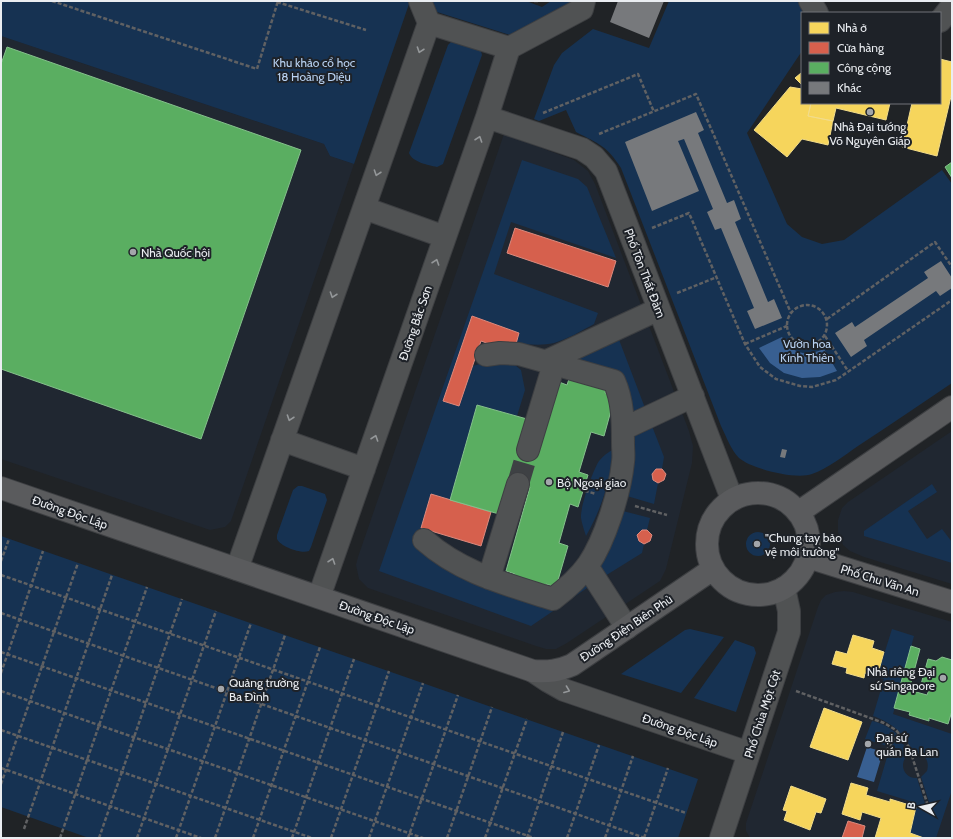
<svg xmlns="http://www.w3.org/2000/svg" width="953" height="839" font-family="Cabin,sans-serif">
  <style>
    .built { fill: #202731 }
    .green { fill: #163252 }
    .water { fill: #385f91 }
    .homes { fill: #f6d55c; stroke: #f2dc89 }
    .shops { fill: #d6604d; stroke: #dc8a7e }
    .public { fill: #5aae61; stroke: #85c18c }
    .building { fill: #77797c }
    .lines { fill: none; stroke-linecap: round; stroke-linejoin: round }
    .minor-tunnel { stroke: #3e4144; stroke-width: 22; stroke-dasharray: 22 11; stroke-linecap: butt }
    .minor-casing { stroke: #3d3f42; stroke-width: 24 }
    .major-casing { stroke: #3d3f42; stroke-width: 24 }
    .path { stroke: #606163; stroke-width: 2.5; stroke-dasharray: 4 2; stroke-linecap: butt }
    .minor { stroke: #505253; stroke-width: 22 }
    .major { stroke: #5a5b5d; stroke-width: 22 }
    .oneway { stroke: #95989a }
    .poi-dot { fill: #a3a6aa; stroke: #1e2228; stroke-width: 1.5 }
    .labels { text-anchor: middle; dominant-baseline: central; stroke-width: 4; stroke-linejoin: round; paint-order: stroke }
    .park-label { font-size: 12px; fill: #b9d2f2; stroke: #1e2228 }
    .poi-label { font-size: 12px; fill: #eaedf1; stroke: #1e2228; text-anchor: start }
    .street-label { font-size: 12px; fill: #eaedf1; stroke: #1e2228 }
  </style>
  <rect width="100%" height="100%" fill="#202326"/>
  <path class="built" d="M 1,36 L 324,144 L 330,156 L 354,164 L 231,521 L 225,527 L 210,530 L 1,459 Z
    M 504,134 L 574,160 L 588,171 L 595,184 L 689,431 L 693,446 L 692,463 L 666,569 L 660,581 L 567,643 L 556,649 L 546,649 L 536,646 L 368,588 L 359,579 L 356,565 L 358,557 Z
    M 952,431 L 952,584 L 864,557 L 850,551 L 843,545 L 838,532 L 838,520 L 842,508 L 848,502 Z
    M 844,591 L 853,592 L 952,622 L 952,838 L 750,838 L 746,831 L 746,823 L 818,607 L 821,600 L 826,595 L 835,592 Z"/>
  <path class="green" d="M 1,1 L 408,1 L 409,4 L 354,164 L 330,156 L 324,144 L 1,36 Z
    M 431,1 L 526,1 L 542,7 L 551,1 L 572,1 L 570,7 L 513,36 L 437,12 Z
    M 669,1 L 798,1 L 803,13 L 802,51 L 747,133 L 787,224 L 802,237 L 822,244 L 844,240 L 942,170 L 952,184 L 952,383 C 921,404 890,425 858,446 C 845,455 827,469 812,474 C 796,480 752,469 739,458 C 731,450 726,436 721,426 L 621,168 C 607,146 599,144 576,132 L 566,110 L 539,121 L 534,119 L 554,65 L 562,53 L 593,29 L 649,48 Z
    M 452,41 L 481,51 L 482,55 L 443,164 L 437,167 C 428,165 412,162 409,153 L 448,45 Z
    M 522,160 L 578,179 L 587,187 L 616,258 L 511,222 L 494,274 L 598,313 L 594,324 C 581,331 568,339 554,343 C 542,346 528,344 516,344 L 519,333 L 472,316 L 443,401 L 459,406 L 473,366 L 499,358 L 509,360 L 521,370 L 525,390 L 517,416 L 477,405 L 450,500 L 431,494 L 418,539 L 551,605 L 587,578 L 590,586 L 531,626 L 379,571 Z
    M 618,337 L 645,408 L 631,418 L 630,401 L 574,361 Z
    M 652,426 L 664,457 L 662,469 L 656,469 L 652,474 L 653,480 L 658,483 L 654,504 L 627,496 C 632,475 636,455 632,434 Z
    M 614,449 C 611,479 601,510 586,536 C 584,530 582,524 581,518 C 580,507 593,470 599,461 C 603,456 608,452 614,449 Z
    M 932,484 L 937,492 L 908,511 L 927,539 L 942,529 L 952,542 L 952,563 L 864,536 L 864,531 Z
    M 298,486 L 302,486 L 325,494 L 327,500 L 311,547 L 309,551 C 301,554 281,547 277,539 L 277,535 L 293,490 Z
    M 623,511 L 650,518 L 647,530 L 642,530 L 637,535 L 639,541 L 644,544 L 642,553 L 605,576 L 597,568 L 608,554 Z
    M746 544a12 12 0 1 1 24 0a12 12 0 1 1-24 0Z
    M 1,536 L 698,779 L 678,838 L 89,838 L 1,807 Z
    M 690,629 L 724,637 L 681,693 L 621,674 L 685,630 Z
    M 892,629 L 914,636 L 893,714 L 952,734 L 952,790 L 936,838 L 924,838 L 910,833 L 916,807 L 913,802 L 877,791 L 890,747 L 899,737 L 909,754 C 898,762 903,779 917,778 L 927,810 L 931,809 L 921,777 L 927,771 C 930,760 924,752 913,753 C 905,733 892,723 873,716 L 884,679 L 877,677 Z
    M 735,640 L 754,647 L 756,653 L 736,712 L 694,698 Z
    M 872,721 C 882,723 889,727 897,734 L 887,746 L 865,739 Z"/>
  <path class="water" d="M 782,337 C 793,354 805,357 824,349 L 837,371 L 820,377 L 802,378 L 784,373 L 770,363 L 759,348 Z
    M 867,747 L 883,752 L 874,782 L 857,777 Z"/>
  <path class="homes" d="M 940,59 L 952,62 L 952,92 L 937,156 L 902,147 L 912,103 L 940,103 Z
    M 801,73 L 802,74 L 802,85 L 795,78 Z
    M 790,87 L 802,89 L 802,103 L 811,103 L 808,116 L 833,121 L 828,145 L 802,139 L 787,157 L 754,130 Z
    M 811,103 L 890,103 L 886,120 L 836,108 L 833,121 L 808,116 Z
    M 853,635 L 874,641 L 872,648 L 884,652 L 877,677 L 865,673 L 864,678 L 846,673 L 847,668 L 832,664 L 836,651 L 847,654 Z
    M 824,708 L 862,722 L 848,760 L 810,747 Z
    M 851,783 L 868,788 L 866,795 L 890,802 L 890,799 L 916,807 L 910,833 L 924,838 L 875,838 L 881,818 L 862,812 L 860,820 L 842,814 Z
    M 791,786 L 826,799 L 821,813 L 816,812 L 810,830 L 784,820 L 787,811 L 783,810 Z"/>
  <path class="shops" d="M 515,228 L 616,261 L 608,287 L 507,253 Z
    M 472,316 L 519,333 L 516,344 L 498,347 L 481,341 L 459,406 L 443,401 Z
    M 656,469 L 662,469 L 666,474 L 664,480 L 658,483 L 653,480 L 652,474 Z
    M 431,494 L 491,512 L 481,546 L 421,528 Z
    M 642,530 L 647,530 L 652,535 L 650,541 L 644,544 L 639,541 L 637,535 Z
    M 848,821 L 865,826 L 862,838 L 842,838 Z"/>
  <path class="public" d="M 7,47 L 301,150 L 201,439 L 1,369 L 1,64 Z
    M 952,162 L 952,178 L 945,167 Z
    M 569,379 L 606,390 L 605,393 L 615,396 L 604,436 L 591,432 L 579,472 L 588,475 L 578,507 L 570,504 L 559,543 L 568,546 L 556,587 L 546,584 L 545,588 L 513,579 L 515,574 L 506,571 L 530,487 L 509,481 L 499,514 L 450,500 L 477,405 L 527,419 L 559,382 L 567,385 Z
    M 911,646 L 920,649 L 909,690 L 927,695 L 929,690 L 920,688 L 928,659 L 936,661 L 942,657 L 952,660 L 952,711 L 948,724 L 929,718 L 929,721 L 909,715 L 910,712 L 894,708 Z"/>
  <path class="building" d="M 618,1 L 664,1 L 649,38 L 610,22 Z
    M 696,112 L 704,130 L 698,133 L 727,203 L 734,200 L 741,219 L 735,222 L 768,302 L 774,299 L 782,318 L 755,329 L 747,311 L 754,308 L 721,228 L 715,230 L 707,212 L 713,209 L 684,139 L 678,141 L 699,191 L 652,211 L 625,142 Z
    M 941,261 L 952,278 L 952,288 L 940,296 L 936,291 L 864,340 L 867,346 L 851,357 L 835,333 L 852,322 L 855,327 L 928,278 L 924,272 Z
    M 782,449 L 787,450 L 785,458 L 780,457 Z"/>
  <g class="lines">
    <path class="minor-tunnel" d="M 518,484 L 528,450"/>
    <defs>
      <path id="minor" d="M 810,1 L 817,13
        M 940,21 L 952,6
        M 429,23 L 509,48
        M 487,117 L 582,149 L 594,157 L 606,171 L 732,499
        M 364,208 L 445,237
        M 547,361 L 659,309
        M 623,429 L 693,396
        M 282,440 L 364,469
        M 528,450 L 554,364
        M 424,540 C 461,573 506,584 553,599 C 566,589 578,579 588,565 C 605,540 620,492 623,462 C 624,456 623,450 623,444 C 623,421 623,401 614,381 L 519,354 L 500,353 L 486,355
        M 587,566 L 627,628
        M 237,569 L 429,23 L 420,1
        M 489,578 L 518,484
        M 319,597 L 487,117 L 509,48 L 582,9 L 584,1
        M 533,671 L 548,681 L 564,690 L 749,753
        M 721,838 L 789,632 L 789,611 L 784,588"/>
      <path id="major" d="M 1,488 L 533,671 C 549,672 558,671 572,665 L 713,569
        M707 544a51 51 0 1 1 102 0a51 51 0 1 1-102 0Z
        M 799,512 L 952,407
        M 808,557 L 952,602"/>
    </defs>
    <use href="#minor" class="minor-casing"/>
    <use href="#major" class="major-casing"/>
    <path class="path" d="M 52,1 L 257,69 L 278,1
      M 534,1 L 538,1
      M 277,2 L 366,30
      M 543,113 L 638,74 L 654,112
      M 599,134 L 696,94 L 791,313
      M 652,228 L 689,213 L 745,344 L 760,367 L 776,379 L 800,386 L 812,387 L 836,380 L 952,300
      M 677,293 L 717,277
      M787 325a20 20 0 1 1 40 0a20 20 0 1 1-40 0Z
      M 827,319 L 935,242 L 952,267
      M 825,336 L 848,371
      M 745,344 L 787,326
      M 579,489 L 596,494
      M 635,506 L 667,515
      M 1,561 L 9,539
      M 1,575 L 686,813
      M 1,613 L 645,838
      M 1,652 L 534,838
      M 1,673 L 43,551
      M 1,691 L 423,838
      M 796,691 L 884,723 L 896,730 L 909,747 L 929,809
      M 1,730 L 312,838
      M 886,751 L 896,737 L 900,734
      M 1,768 L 201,838
      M 1,784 L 78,563
      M 24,829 L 112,575
      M 60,838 L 147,587
      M 99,838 L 182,599
      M 137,838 L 216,611
      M 176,838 L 251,623
      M 215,838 L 285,635
      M 253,838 L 320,647
      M 292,838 L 354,659
      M 331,838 L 389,671
      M 369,838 L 423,683
      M 408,838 L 458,695
      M 447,838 L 492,707
      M 485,838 L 527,719
      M 527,838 L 563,732
      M 567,838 L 599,745
      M 605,838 L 633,756
      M 644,838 L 668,768"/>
    <use href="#minor" class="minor"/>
    <use href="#major" class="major"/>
  </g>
  <defs><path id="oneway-chevron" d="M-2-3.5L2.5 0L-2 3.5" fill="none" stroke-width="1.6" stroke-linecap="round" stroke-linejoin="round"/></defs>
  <g class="oneway">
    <use href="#oneway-chevron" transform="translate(420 50) rotate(109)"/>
    <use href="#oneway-chevron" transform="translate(479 139) rotate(-71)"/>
    <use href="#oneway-chevron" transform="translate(377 173) rotate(109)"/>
    <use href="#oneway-chevron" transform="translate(436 262) rotate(-71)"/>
    <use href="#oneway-chevron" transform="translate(333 295) rotate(109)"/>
    <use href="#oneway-chevron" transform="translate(290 418) rotate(109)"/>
    <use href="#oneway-chevron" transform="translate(375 438) rotate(-71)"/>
    <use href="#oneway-chevron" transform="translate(332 561) rotate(-71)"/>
    <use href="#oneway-chevron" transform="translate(567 690) rotate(21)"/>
  </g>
  <g class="poi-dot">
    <circle cx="870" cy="112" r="4"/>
    <circle cx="133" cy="252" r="4"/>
    <circle cx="549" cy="482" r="4"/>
    <circle cx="757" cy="544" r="4"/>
    <circle cx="943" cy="678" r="4"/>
    <circle cx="221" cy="689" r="4"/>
    <circle cx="868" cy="744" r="4"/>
  </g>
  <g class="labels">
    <g class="park-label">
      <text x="314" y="62">Khu khảo cổ học<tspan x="314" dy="14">18 Hoàng Diệu</tspan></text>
      <text x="807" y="343">Vườn hoa<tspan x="807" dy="14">Kính Thiên</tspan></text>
    </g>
    <g class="poi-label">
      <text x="870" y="126" text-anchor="middle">Nhà Đại tướng<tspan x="870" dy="14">Võ Nguyên Giáp</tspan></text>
      <text x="141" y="252">Nhà Quốc hội</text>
      <text x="557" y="482">Bộ Ngoại giao</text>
      <text x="765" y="537">"Chung tay bảo<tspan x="765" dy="14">vệ môi trường"</tspan></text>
      <text x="935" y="671" text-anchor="end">Nhà riêng Đại<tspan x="935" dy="14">sứ Singapore</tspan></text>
      <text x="229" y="682">Quảng trường<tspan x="229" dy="14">Ba Đình</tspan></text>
      <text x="876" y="737">Đại sứ<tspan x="876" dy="14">quán Ba Lan</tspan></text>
    </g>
    <g class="street-label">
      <text transform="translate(645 273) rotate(69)">Phố Tôn Thất Đàm</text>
      <text transform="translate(415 323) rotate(-71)">Đường Bắc Sơn</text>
      <text transform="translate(70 512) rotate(19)">Đường Độc Lập</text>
      <text transform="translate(880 580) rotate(17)">Phố Chu Văn An</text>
      <text transform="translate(377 617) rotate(19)">Đường Độc Lập</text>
      <text transform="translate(626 628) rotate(-34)">Đường Điện Biên Phủ</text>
      <text transform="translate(762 714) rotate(-72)">Phố Chùa Một Cột</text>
      <text transform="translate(680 730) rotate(19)">Đường Độc Lập</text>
    </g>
  </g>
  <rect width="953" height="839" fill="none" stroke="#eaedf1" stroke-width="4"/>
  <rect x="801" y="12" width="140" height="92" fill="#1e2228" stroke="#707378"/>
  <rect x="809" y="22" width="20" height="12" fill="#f6d55c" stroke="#707378"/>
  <text x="837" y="32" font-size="12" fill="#eaedf1">Nhà ở</text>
  <rect x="809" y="42" width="20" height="12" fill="#d6604d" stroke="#707378"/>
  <text x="837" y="52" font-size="12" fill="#eaedf1">Cửa hàng</text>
  <rect x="809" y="62" width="20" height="12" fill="#5aae61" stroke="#707378"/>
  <text x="837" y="72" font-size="12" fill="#eaedf1">Công cộng</text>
  <rect x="809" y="82" width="20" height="12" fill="#77797c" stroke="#707378"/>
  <text x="837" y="92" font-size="12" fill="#eaedf1">Khác</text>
  <g transform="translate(921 807) rotate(278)" stroke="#1e2228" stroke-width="3" paint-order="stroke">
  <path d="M0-3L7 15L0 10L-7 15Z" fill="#eaedf1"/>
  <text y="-6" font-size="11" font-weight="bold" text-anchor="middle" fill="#eaedf1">B</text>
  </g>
</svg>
